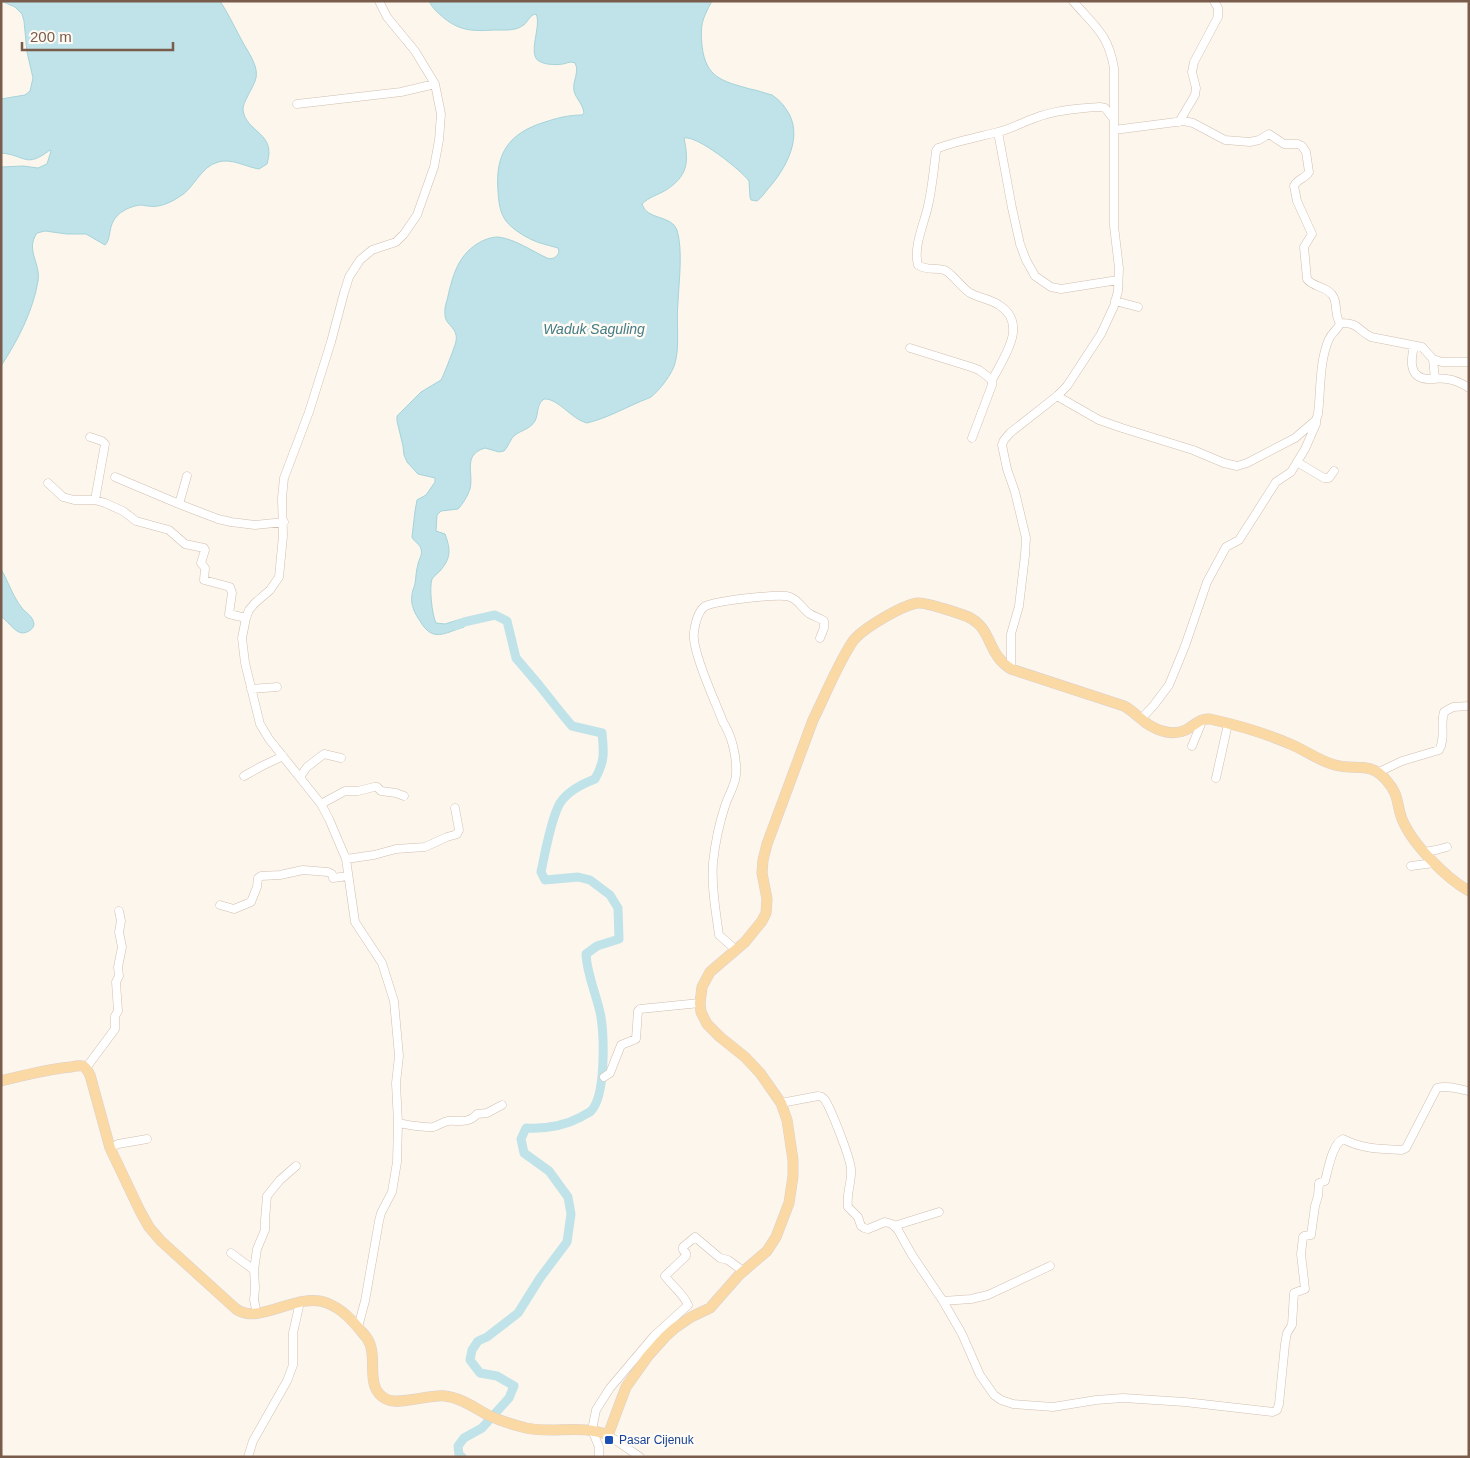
<svg xmlns="http://www.w3.org/2000/svg" width="1470" height="1458" font-family="Arial,sans-serif">
  <style>
    .water { fill: #bfe3e8; stroke: #a5d3da }
    .lines { fill: none; stroke-linecap: round; stroke-linejoin: round }
    .river { stroke: #bfe3e8; stroke-width: 9 }
    .minor-casing { stroke: #d1beb0; stroke-width: 9 }
    .major-casing { stroke: #dad1cd; stroke-width: 11 }
    .minor { stroke: #fff; stroke-width: 8 }
    .major { stroke: #fbd9a5; stroke-width: 10 }
    .transit-dot { fill: #1a4fb4; stroke: #fffaf3; stroke-width: 2 }
    .labels { text-anchor: middle; dominant-baseline: central; stroke-width: 5; stroke-linejoin: round; paint-order: stroke }
    .transit-label { font-size: 12px; fill: #164399; stroke: #fffaf3; text-anchor: start }
    .water-label { font-size: 14px; font-style: italic; fill: #437c86; stroke: #fffaf3 }
  </style>
  <rect width="100%" height="100%" fill="#fdf6ec"/>
  <path class="water" d="M 1,1 L 220,1 C 228,13 234,26 241,39 C 245,47 251,55 254,63 C 256,68 257,73 256,78 C 254,87 242,103 243,110 C 246,133 277,132 267,164 L 259,169 C 246,167 232,158 218,162 C 200,167 194,189 179,197 C 173,201 165,205 158,206 C 153,207 147,206 142,205 C 135,205 124,209 118,215 C 107,225 112,239 105,245 L 86,234 L 67,234 L 45,231 L 37,233 C 25,250 41,263 38,281 C 33,311 18,340 1,366 L 1,167 L 23,166 L 38,168 L 47,164 L 51,151 L 50,150 C 25,169 26,155 1,153 L 1,99 L 25,95 L 30,91 L 33,78 L 27,52 L 24,21 L 22,14 L 15,7 Z
    M 429,1 L 712,1 C 702,20 700,24 702,46 C 706,78 722,81 750,89 C 757,90 764,93 772,95 C 778,99 782,103 786,109 C 805,135 786,169 767,190 C 764,194 761,198 757,201 L 751,200 L 750,197 L 749,181 C 741,170 697,135 684,138 C 689,162 688,176 666,190 C 658,195 649,197 642,204 C 646,220 672,215 677,230 C 683,250 679,281 678,302 C 676,320 680,347 675,363 C 673,373 659,391 651,397 C 647,399 641,401 637,403 C 621,410 604,419 587,423 C 571,419 558,398 544,399 C 536,405 539,413 535,421 C 530,429 522,430 515,435 C 510,439 509,446 504,451 L 499,452 L 485,448 C 462,455 474,473 470,489 C 468,495 463,504 458,509 L 441,511 L 437,515 L 436,531 L 445,534 C 451,550 451,558 440,571 C 438,573 434,576 432,579 C 429,587 432,615 436,623 L 445,624 L 461,619 L 464,622 L 465,625 L 464,627 C 444,633 433,643 420,621 C 415,614 410,604 412,595 C 412,591 414,588 415,584 C 416,577 416,571 418,564 C 419,559 423,554 421,549 C 420,544 414,542 412,537 L 415,511 L 417,500 L 426,495 L 435,482 L 435,478 L 418,474 L 407,462 L 404,455 L 403,446 L 397,421 L 397,416 L 421,392 L 441,380 C 443,377 456,344 456,341 C 457,338 456,333 454,330 C 450,324 445,322 445,314 C 444,308 447,301 448,296 C 453,275 458,256 477,244 C 483,240 491,237 498,237 C 515,239 532,251 547,258 C 553,260 557,257 559,252 L 558,248 C 552,246 546,245 540,243 C 531,240 520,234 513,228 C 500,218 499,205 498,191 C 495,153 509,133 545,122 C 557,118 569,115 582,115 L 584,113 C 583,104 576,99 574,91 C 572,81 580,72 575,63 C 570,61 568,63 563,64 C 556,65 545,65 539,61 C 527,55 542,25 536,14 C 529,15 528,23 522,26 C 515,31 504,30 495,30 C 475,31 461,32 444,18 C 438,13 433,9 429,1 Z
    M 1,569 C 8,581 13,597 22,608 C 26,613 33,616 34,624 C 34,630 24,635 19,632 C 15,631 6,620 1,616 Z"/>
  <g class="lines">
    <path class="river" d="M 455,626 L 464,622 L 495,615 L 507,621 L 516,658 L 539,685 L 562,714 L 572,726 L 602,733 C 604,753 605,761 595,779 C 582,784 564,793 558,807 C 550,824 545,853 541,872 L 545,880 L 578,877 L 590,880 L 610,895 L 618,908 L 619,939 L 597,946 L 586,954 C 587,976 597,995 601,1017 C 604,1037 606,1096 591,1111 C 589,1113 584,1115 581,1117 C 564,1126 545,1129 526,1128 L 521,1139 L 524,1153 L 549,1171 L 568,1197 L 571,1214 L 567,1242 L 540,1278 L 518,1313 L 487,1337 L 478,1341 L 472,1350 L 470,1360 L 480,1373 L 497,1376 L 514,1386 L 509,1398 L 482,1428 L 464,1438 L 458,1446 L 459,1455 L 462,1457"/>
    <defs>
      <path id="minor" d="M 297,104 L 401,92 L 435,84
        M 1179,122 L 1195,95 L 1196,88 L 1192,72 L 1194,62 L 1218,17 L 1218,8 L 1214,1
        M 998,132 L 1012,208 L 1020,244 L 1026,260 L 1035,276 L 1051,287 L 1061,289 L 1118,280
        M 1115,301 L 1138,307
        M 1340,323 C 1360,323 1356,329 1371,337 L 1422,347 L 1433,359 L 1442,362 L 1469,362
        M 1414,346 C 1411,359 1408,378 1428,379 C 1434,379 1441,378 1447,379 C 1455,380 1463,384 1469,388
        M 910,348 L 971,367 L 979,370 L 992,380 C 1004,357 1029,324 999,305 C 990,299 979,298 970,293 C 962,288 950,271 944,270 C 935,267 926,271 918,265 C 913,247 924,224 928,206 C 932,188 934,169 936,151 L 938,148 C 958,141 978,137 998,132 C 1011,129 1023,122 1035,118 C 1055,110 1079,108 1100,107 L 1105,108 L 1113,118
        M 1433,359 L 1435,379
        M 1057,396 L 1099,420 L 1122,428 L 1193,450 L 1224,463 L 1237,466 L 1247,463 L 1295,438 L 1316,420 L 1318,414 C 1321,389 1319,362 1329,339 C 1332,332 1338,330 1340,323 C 1334,315 1338,304 1333,296 C 1327,286 1312,287 1307,279 L 1304,247 L 1312,234 L 1297,201 L 1294,186 C 1297,179 1306,178 1309,172 L 1306,152 L 1302,146 L 1298,144 L 1284,144 L 1269,134 L 1259,140 L 1250,142 L 1225,140 L 1193,123 L 1184,121 L 1114,130
        M 90,437 L 102,441 L 105,444 L 95,500
        M 972,438 L 992,385 L 992,380
        M 1297,462 L 1324,478 L 1329,478 L 1334,471
        M 115,477 L 179,504 L 218,519 L 231,522 L 255,525 L 284,522
        M 48,483 L 63,497 L 74,500 L 95,500 L 105,503 L 123,511 L 136,521 L 169,530 L 185,544 L 204,548 L 205,550 L 201,563 L 205,568 L 204,580 L 230,587 L 232,593 L 229,614 L 246,618
        M 179,504 L 187,476
        M 1011,669 L 1011,634 L 1019,606 L 1025,555 L 1026,538 L 1015,492 L 1007,469 L 1002,445 L 1004,440 L 1010,433 L 1057,396 L 1067,386 L 1101,334 L 1114,306 L 1118,291 L 1119,268 L 1114,226 L 1114,68 C 1108,33 1094,26 1073,1
        M 251,689 L 277,687
        M 1141,719 L 1154,705 L 1169,685 L 1185,646 L 1207,582 L 1226,547 L 1239,540 L 1276,482 L 1291,472 L 1305,449 L 1316,424 L 1316,421
        M 1192,746 L 1203,719
        M 1379,772 L 1402,761 L 1439,750 C 1446,739 1440,724 1444,712 L 1453,707 L 1469,706
        M 244,776 L 262,766 L 283,756
        M 300,777 L 307,767 L 324,754 L 341,758
        M 1216,778 L 1228,724
        M 321,804 L 345,791 L 358,791 L 374,787 L 377,787 L 381,791 L 396,793 L 404,796
        M 1424,852 L 1436,850 L 1447,847
        M 346,859 L 374,855 L 396,849 L 425,847 L 447,837 L 454,835 L 457,834 L 459,830 L 455,808
        M 1411,866 L 1434,863
        M 220,905 L 234,909 L 251,902 L 257,887 L 258,878 L 261,876 L 280,875 L 303,870 L 328,872 L 332,874 L 333,878 L 348,876
        M 736,950 L 719,935 C 716,912 711,887 713,863 C 715,844 719,824 725,806 C 728,796 736,784 736,774 C 737,757 732,736 723,722 C 716,703 691,650 694,632 C 695,625 698,612 704,607 C 712,601 780,593 790,597 C 799,600 803,610 810,614 C 815,617 820,618 824,621 L 824,628 L 820,638
        M 86,1068 L 115,1029 L 115,1016 L 118,1011 L 116,982 L 119,976 L 118,967 L 122,947 L 119,932 L 121,921 L 119,911
        M 604,1077 L 610,1073 L 621,1045 L 636,1039 L 638,1011 L 640,1009 L 700,1003
        M 781,1103 L 818,1096 C 822,1097 822,1096 825,1100 C 831,1109 850,1157 851,1169 C 852,1182 846,1194 848,1207 L 858,1217 L 861,1226 L 864,1228 L 868,1229 L 885,1222 L 892,1224 L 898,1230 L 912,1255 L 943,1301 L 962,1334 L 980,1375 L 994,1395 L 1001,1400 L 1013,1404 L 1053,1407 L 1096,1400 L 1123,1398 L 1185,1402 L 1273,1412 L 1277,1410 L 1279,1404 L 1285,1344 L 1287,1333 L 1292,1325 L 1294,1293 L 1305,1289 L 1301,1254 L 1303,1237 L 1304,1236 L 1311,1235 L 1315,1206 L 1318,1196 L 1319,1183 L 1325,1181 C 1328,1170 1332,1144 1343,1139 C 1362,1149 1380,1149 1402,1150 L 1406,1148 L 1437,1088 C 1446,1085 1459,1089 1469,1091
        M 398,1123 C 409,1125 422,1128 433,1127 C 438,1126 442,1122 448,1121 C 458,1120 469,1124 477,1114 L 487,1113 L 502,1105
        M 110,1148 L 118,1144 L 147,1139
        M 894,1226 L 939,1212
        M 231,1253 L 254,1270
        M 943,1301 L 971,1299 L 988,1295 L 1050,1266
        M 257,1314 L 254,1300 L 255,1288 L 254,1270 L 257,1249 L 265,1230 L 265,1220 L 267,1196 L 280,1180 L 296,1166
        M 358,1327 L 365,1301 L 379,1221 L 381,1213 L 392,1192 L 397,1162 L 398,1123 L 396,1083 L 399,1056 L 394,1001 L 382,963 L 355,922 L 346,859 L 329,819 L 321,804 L 269,739 L 260,724 L 245,663 L 242,638 L 246,618 L 249,610 L 255,603 L 270,590 L 279,577 L 283,536 L 282,498 L 284,478 L 309,412 L 331,342 L 344,293 L 349,277 L 360,260 L 372,250 L 396,242 L 404,234 L 417,215 L 434,167 L 439,140 L 441,114 L 435,84 L 415,51 L 387,17 L 379,1
        M 608,1435 L 640,1457
        M 248,1457 L 253,1441 L 287,1381 L 293,1365 L 293,1333 L 300,1302
        M 599,1457 L 599,1447 L 592,1430 L 596,1410 L 610,1388 L 654,1336 L 688,1305 C 683,1293 672,1286 665,1276 L 686,1256 L 686,1253 L 683,1250 L 683,1247 L 695,1237 L 720,1258 L 728,1260 L 743,1271"/>
      <path id="major" d="M 1,1081 C 25,1075 47,1069 71,1067 C 75,1066 79,1065 83,1066 C 87,1068 88,1072 90,1075 L 110,1148 L 140,1211 L 149,1227 L 161,1241 L 236,1309 C 259,1326 298,1291 327,1303 C 342,1309 351,1319 361,1331 C 365,1335 368,1339 370,1344 C 377,1362 365,1388 386,1399 C 399,1406 429,1394 445,1396 C 462,1398 476,1409 490,1416 C 501,1421 514,1425 526,1428 C 553,1434 582,1424 608,1435 L 626,1387 L 648,1356 L 665,1337 L 675,1328 L 691,1317 L 710,1308 L 739,1275 L 767,1251 L 776,1237 L 789,1203 L 793,1176 L 793,1160 L 787,1120 L 781,1103 L 760,1073 L 745,1057 L 720,1037 L 707,1024 L 701,1012 L 700,1003 L 702,987 L 710,972 L 745,942 L 762,921 L 766,913 L 767,899 L 762,873 L 763,860 L 767,844 L 813,720 C 825,696 838,663 853,641 C 862,629 902,605 918,603 C 925,602 966,615 972,619 C 992,631 988,655 1011,669 L 1124,706 C 1130,709 1135,714 1140,718 C 1152,729 1170,737 1186,730 C 1195,725 1200,718 1210,719 C 1237,725 1265,733 1290,744 C 1305,750 1319,761 1335,765 C 1356,771 1370,760 1387,781 C 1400,796 1396,804 1402,819 C 1412,844 1446,878 1469,891"/>
    </defs>
    <use href="#minor" class="minor-casing"/>
    <use href="#major" class="major-casing"/>
    <use href="#minor" class="minor"/>
    <use href="#major" class="major"/>
  </g>
  <rect class="transit-dot" x="604" y="1435" width="10" height="10" rx="2.5"/>
  <g class="labels">
    <g class="transit-label">
      <text x="619" y="1440">Pasar Cijenuk</text>
    </g>
    <g class="water-label">
      <text x="594" y="329">Waduk Saguling</text>
    </g>
  </g>
  <rect width="1470" height="1458" fill="none" stroke="#7a5c4d" stroke-width="5"/>
  <path d="M22 42v8h151v-8" fill="none" stroke="#7a5c4d" stroke-width="2.5"/>
  <text x="30" y="42" font-size="15" fill="#7a5c4d" stroke="#fffaf3" stroke-width="4" paint-order="stroke">200 m</text>
</svg>
